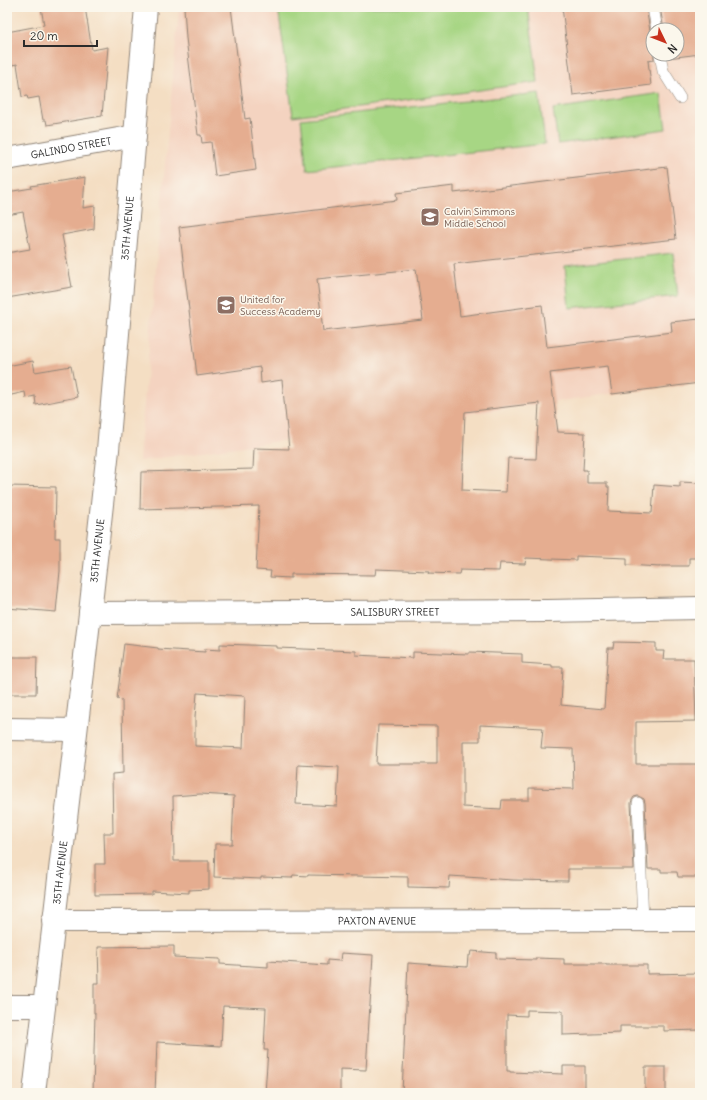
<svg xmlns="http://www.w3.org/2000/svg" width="707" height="1100" font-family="Delius,sans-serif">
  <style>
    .built { fill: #f4d3c0; fill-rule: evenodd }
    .green { fill: #a7d684; stroke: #698058 }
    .building { fill: #e5ad90; fill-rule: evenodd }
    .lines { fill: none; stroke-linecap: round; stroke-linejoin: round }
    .lane-casing { stroke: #908477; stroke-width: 12 }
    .street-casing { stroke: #908477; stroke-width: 24 }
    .secondary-casing { stroke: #908477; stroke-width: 24 }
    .lane { stroke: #fff; stroke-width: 11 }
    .street { stroke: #fff; stroke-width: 22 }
    .secondary { stroke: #fff; stroke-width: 22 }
    .labels { text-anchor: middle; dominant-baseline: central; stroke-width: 3; stroke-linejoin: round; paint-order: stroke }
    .street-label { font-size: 10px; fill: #2b2b2b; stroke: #fbf7ec }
    .education-label { font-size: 10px; fill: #785e54; stroke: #fbf7ec; text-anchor: start }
  </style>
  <rect width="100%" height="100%" fill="#fbf7ec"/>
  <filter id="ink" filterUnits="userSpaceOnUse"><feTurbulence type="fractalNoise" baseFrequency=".025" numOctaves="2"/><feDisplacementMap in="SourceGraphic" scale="8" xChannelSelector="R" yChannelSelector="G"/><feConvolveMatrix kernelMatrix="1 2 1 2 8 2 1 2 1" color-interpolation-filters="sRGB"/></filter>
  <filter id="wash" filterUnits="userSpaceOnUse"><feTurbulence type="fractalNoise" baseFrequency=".012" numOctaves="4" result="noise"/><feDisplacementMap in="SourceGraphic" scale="16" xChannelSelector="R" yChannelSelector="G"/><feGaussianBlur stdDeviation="0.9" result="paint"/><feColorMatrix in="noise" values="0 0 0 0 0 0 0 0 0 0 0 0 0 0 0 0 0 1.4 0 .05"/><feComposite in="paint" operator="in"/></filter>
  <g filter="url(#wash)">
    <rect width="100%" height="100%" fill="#f4dec3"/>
    <path class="built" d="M 179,7 L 700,7 L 700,381 L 139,461 ZM 653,30 L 677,30 L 677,54 L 653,54 Z"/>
    <path class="green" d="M 278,7 L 528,7 L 538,82 L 293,116 Z
      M 539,93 L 545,144 L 307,170 L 301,119 Z
      M 661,93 L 666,129 L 558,144 L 553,109 Z
      M 673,253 L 678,296 L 569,308 L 565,266 Z"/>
    <g id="blocks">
      <path class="building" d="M 41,7 L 85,7 L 92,50 L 108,47 L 102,116 L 47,125 L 46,120 L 43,120 L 39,97 L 28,99 L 27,96 L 22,97 L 17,64 L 7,66 L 7,32 L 44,25 Z
        M 184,7 L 231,7 L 245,119 L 250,118 L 256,170 L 215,176 L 211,142 L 202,143 L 201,135 L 198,135 L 186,38 Z
        M 562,7 L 646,7 L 650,31 L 653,36 L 654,60 L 648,61 L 651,85 L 573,95 Z
        M 660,7 L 700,7 L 700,54 L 668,58 L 667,54 L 677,54 L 677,30 L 664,30 Z
        M 667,167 L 676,239 L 454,264 L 460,316 L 542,305 L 547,347 L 672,332 L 671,322 L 700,319 L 700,383 L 612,394 L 608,366 L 550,373 L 558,432 L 585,433 L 583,470 L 587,470 L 587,483 L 607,483 L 607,487 L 609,487 L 608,511 L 652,513 L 654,485 L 680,487 L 680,482 L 700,483 L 700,558 L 689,558 L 689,566 L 660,566 L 660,567 L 627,565 L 627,558 L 576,556 L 576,560 L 526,558 L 525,564 L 500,563 L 499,571 L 460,570 L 459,574 L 428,573 L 429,571 L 376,569 L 375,575 L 291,574 L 291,578 L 270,577 L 271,571 L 256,570 L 259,506 L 140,509 L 141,472 L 253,469 L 254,448 L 289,449 L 282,380 L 261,383 L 260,367 L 197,376 L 179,227 L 397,200 L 396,193 L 454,186 L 454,193 ZM 416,269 L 423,320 L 323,331 L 317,279 ZM 539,403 L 536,459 L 508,458 L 506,492 L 462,490 L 465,412 Z
        M 85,177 L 83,208 L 95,206 L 94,229 L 62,235 L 72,287 L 7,298 L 7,253 L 30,249 L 23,212 L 7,215 L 7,192 L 32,188 L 31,186 Z
        M 33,361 L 35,372 L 71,366 L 77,397 L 36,405 L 35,396 L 26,398 L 25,392 L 7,396 L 7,366 Z
        M 7,486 L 56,487 L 55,538 L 60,538 L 60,571 L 56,612 L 7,608 Z
        M 614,642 L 656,643 L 656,651 L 664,651 L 663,659 L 694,659 L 696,721 L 636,722 L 636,764 L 700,764 L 700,877 L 678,877 L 677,872 L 661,872 L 661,869 L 648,869 L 645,803 L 644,799 L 638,796 L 634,797 L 632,800 L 631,803 L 634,869 L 568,869 L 568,881 L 513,880 L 450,876 L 449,888 L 408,887 L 408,877 L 308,875 L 308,876 L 293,875 L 292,878 L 261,877 L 261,879 L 214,877 L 215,844 L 232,844 L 234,796 L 200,794 L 173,796 L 174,861 L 209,861 L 209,889 L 189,890 L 189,893 L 152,891 L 152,894 L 95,895 L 95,864 L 105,864 L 104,833 L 113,833 L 112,774 L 123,773 L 122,700 L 117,699 L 124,644 L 158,648 L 158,649 L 205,652 L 205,649 L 220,650 L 220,644 L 277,646 L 277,648 L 356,651 L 356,655 L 413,658 L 413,652 L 469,654 L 469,652 L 522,654 L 522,663 L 552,665 L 552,667 L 563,667 L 561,705 L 604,709 L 608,648 L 613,648 ZM 197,693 L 245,696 L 243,748 L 195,746 L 195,717 ZM 378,725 L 437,726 L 437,764 L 376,764 ZM 480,725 L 543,728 L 541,748 L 573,749 L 574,789 L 529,788 L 529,800 L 502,800 L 501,809 L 463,807 L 463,741 L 480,741 ZM 298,765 L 339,767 L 337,806 L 296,804 Z
        M 7,657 L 37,657 L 36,694 L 7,694 Z
        M 174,946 L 174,957 L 220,959 L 220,964 L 268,967 L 268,961 L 327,965 L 327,960 L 340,961 L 341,953 L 373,955 L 366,1070 L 340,1069 L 340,1093 L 265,1093 L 268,1050 L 264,1050 L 266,1008 L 223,1006 L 221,1046 L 157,1042 L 155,1093 L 93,1093 L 95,1013 L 94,1013 L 94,983 L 99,983 L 98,947 Z
        M 471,951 L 496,953 L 496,958 L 498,958 L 498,959 L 536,960 L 536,958 L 564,959 L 564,964 L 606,964 L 606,965 L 647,965 L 647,974 L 700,973 L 700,1030 L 664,1031 L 664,1026 L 620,1026 L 620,1033 L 563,1035 L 563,1011 L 527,1010 L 527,1016 L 507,1015 L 507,1071 L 510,1071 L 510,1072 L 563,1074 L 563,1066 L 585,1066 L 585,1093 L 567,1093 L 510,1090 L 510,1093 L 402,1093 L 408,963 L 467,967 L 468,956 L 470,956 Z
        M 645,1067 L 666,1067 L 666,1093 L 645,1093 Z"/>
    </g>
  </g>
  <g filter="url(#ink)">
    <use href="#blocks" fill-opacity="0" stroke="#908477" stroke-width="1"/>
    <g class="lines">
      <defs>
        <path id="lane" d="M 653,7 L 657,30
          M 660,54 L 663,71 L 680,98
          M 638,803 L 643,921"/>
        <g id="street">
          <path id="s1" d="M 7,159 L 135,136"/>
          <path id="s2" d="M 90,613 L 548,611 L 700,608"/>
          <path d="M 7,729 L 76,730"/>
          <path id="s3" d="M 53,921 L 700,920"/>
          <path d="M 7,1006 L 44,1006"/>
        </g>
        <g id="secondary">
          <path id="s4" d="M 34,1093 L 90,613 L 108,450 L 146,7"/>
        </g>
      </defs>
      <use href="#lane" class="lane-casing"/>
      <use href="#street" class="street-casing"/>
      <use href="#secondary" class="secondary-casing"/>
      <use href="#lane" class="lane"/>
      <use href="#street" class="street"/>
      <use href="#secondary" class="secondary"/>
    </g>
  </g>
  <defs>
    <symbol id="school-square" viewBox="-11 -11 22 22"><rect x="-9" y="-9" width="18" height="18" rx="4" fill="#8d6e63" stroke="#fbf7ec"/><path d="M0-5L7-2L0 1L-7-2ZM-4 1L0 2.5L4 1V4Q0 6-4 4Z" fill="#fff"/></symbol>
  </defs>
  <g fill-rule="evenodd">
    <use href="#school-square" x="419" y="206" width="22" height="22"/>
    <use href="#school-square" x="215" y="294" width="22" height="22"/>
  </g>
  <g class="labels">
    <g class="street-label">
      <text stroke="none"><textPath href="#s1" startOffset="65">GALINDO STREET</textPath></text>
      <text stroke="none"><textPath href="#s4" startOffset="870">35TH AVENUE</textPath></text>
      <text stroke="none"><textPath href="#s4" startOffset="546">35TH AVENUE</textPath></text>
      <text stroke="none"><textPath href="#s2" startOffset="305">SALISBURY STREET</textPath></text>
      <text stroke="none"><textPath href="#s4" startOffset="222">35TH AVENUE</textPath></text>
      <text stroke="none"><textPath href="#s3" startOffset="324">PAXTON AVENUE</textPath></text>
    </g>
    <g class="education-label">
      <text x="444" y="211">Calvin Simmons<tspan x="444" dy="12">Middle School</tspan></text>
      <text x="240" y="299">United for<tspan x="240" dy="12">Success Academy</tspan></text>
    </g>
  </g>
  <rect width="707" height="1100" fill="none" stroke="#fbf7ec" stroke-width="24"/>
  <g transform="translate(665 42) rotate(133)"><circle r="19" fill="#fbf7ec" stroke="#a8a59f"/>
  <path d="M0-3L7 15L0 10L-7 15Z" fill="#c8321e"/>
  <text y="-6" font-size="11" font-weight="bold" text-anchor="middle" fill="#2b2b2b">N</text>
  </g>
  <path d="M24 40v6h73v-6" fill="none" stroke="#2b2b2b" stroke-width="2"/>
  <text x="30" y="40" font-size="12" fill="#2b2b2b" stroke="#fbf7ec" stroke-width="3" paint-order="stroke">20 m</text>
</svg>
